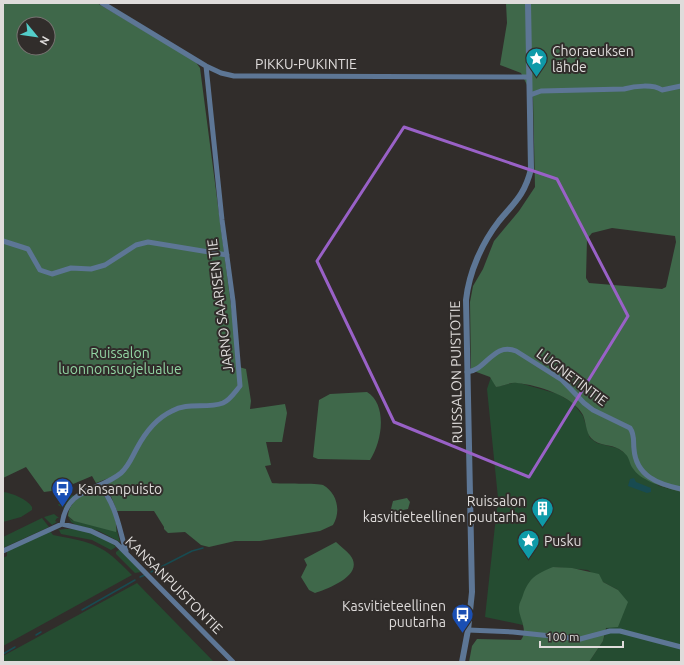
<svg xmlns="http://www.w3.org/2000/svg" width="684" height="665" font-family="Ubuntu,sans-serif">
  <style>
    .green { fill: #254c31 }
    .forest { fill: #3f684a; fill-rule: evenodd }
    .water { fill: #184b51 }
    .lines { fill: none; stroke-linecap: round; stroke-linejoin: round }
    .stream { stroke: #184b51; stroke-width: 1.5 }
    .minor { stroke: #5d7695; stroke-width: 5 }
    .tertiary { stroke: #5d7695; stroke-width: 6 }
    .marked { fill: none; stroke: #9961c7; stroke-width: 3; stroke-linejoin: round }
    .labels { text-anchor: middle; dominant-baseline: central; stroke-width: 4; stroke-linejoin: round; paint-order: stroke }
    .poi-label { font-size: 14px; fill: #dfdcdb; stroke: #312d2b; text-anchor: start }
    .street-label { font-size: 14px; fill: #dfdcdb; stroke: #312d2b }
    .park-label { font-size: 14px; fill: #92d5a3; stroke: #312d2b }
  </style>
  <rect width="100%" height="100%" fill="#312d2b"/>
  <path class="green" d="M 491,377 L 496,387 L 516,382 L 558,394 L 573,403 L 583,416 L 590,438 L 597,443 L 617,448 L 628,455 L 634,470 L 659,486 L 681,492 L 681,662 L 589,662 L 603,641 L 618,590 L 603,582 L 588,570 L 553,567 L 519,607 L 523,625 L 485,617 L 498,498 L 487,389 Z
    M 3,492 C 12,493 27,499 32,507 L 32,510 L 21,517 L 3,522 Z
    M 71,495 L 75,496 L 63,508 L 58,505 L 63,499 Z
    M 54,514 L 59,518 L 57,518 L 55,521 L 57,522 L 52,525 L 44,517 Z
    M 68,516 L 72,520 L 116,531 L 116,527 L 120,542 L 99,531 L 76,525 L 71,522 Z
    M 42,518 L 49,527 L 3,548 L 3,537 Z
    M 58,528 L 60,530 C 73,526 105,535 116,547 L 111,550 L 92,540 L 61,534 Z
    M 50,531 L 53,535 C 95,543 102,544 132,575 L 3,646 L 3,558 L 7,556 L 7,551 Z
    M 120,549 L 141,572 L 135,573 L 116,554 L 116,552 Z
    M 137,583 L 214,662 L 3,662 L 3,656 Z"/>
  <path class="forest" d="M 3,3 L 97,3 L 195,61 L 200,68 L 239,367 L 246,369 L 251,401 L 250,409 L 285,404 L 287,413 L 282,442 L 266,442 L 271,465 L 265,466 L 272,483 C 280,484 319,483 323,485 C 336,492 342,510 333,525 L 320,531 L 260,541 L 235,541 L 209,547 L 201,545 L 185,532 L 168,533 L 164,529 L 164,527 L 154,511 L 117,511 L 108,489 L 109,478 L 96,483 L 92,476 L 59,490 L 44,492 L 26,467 L 3,478 ZM 24,24 L 48,24 L 48,48 L 24,48 Z
    M 506,3 L 681,3 L 681,492 C 667,488 643,482 634,470 C 627,461 632,457 619,449 C 611,444 598,446 591,438 C 586,433 586,422 583,415 C 573,396 538,385 517,383 C 511,382 502,386 496,387 L 490,377 L 471,370 L 470,302 L 473,286 L 483,269 L 494,241 L 519,211 L 535,187 L 533,97 L 521,73 L 500,65 L 507,23 ZM 612,228 L 675,236 L 676,242 L 666,287 L 662,289 L 589,283 L 586,278 L 587,239 L 592,233 Z
    M 367,392 C 388,405 382,442 370,460 L 318,459 L 313,457 L 319,400 L 330,394 Z
    M 94,491 C 109,492 118,519 116,532 L 74,521 L 68,516 C 69,502 82,494 94,491 Z
    M 407,498 L 410,502 L 408,509 L 398,511 L 391,509 L 393,501 Z
    M 336,542 C 340,546 346,550 350,555 C 366,575 327,589 315,593 L 309,590 L 301,577 L 307,565 L 304,559 Z
    M 553,567 L 572,568 L 599,574 L 603,582 L 618,590 L 628,602 L 618,627 L 606,628 L 603,641 L 589,662 L 469,662 L 472,646 L 477,639 L 521,640 C 529,630 518,617 519,607 C 519,603 522,599 523,595 C 529,578 536,574 553,567 Z"/>
  <path class="water" d="M 634,478 L 636,482 L 651,488 L 651,492 L 647,493 L 628,486 L 630,479 Z"/>
  <g class="lines">
    <path class="stream" d="M 151,572 L 192,551 L 203,548
      M 140,577 L 145,575
      M 82,610 L 135,580
      M 36,635 L 41,632
      M 3,654 L 15,647"/>
    <path class="minor" d="M 102,3 L 206,66 L 221,73 L 234,76 L 529,77
      M 530,95 L 541,91 L 624,89 C 635,86 653,84 662,90 L 681,86
      M 3,241 L 28,249 L 40,270 L 52,274 L 71,268 L 91,269 L 105,265 L 136,245 L 148,242 L 227,255
      M 467,372 C 487,370 493,342 516,351 L 562,380 L 584,403 L 593,410 L 630,428 C 635,435 633,442 634,449 C 636,476 658,484 681,489
      M 100,486 C 116,504 119,528 126,551
      M 62,524 C 67,487 98,492 121,473 C 129,466 132,457 137,448 C 145,433 157,418 172,411 C 188,402 206,409 223,403 C 230,400 235,392 240,386 L 233,301 L 222,220 L 206,66
      M 3,551 L 62,524 L 91,531 L 116,543 L 233,662
      M 468,630 L 513,632 L 580,639 L 610,631 L 620,631 L 681,647"/>
    <path class="tertiary" d="M 462,662 L 468,630 L 472,592 L 466,300 C 469,272 482,243 499,221 C 515,202 525,194 531,169 L 528,3"/>
  </g>
  <path class="marked" d="M 404,127 L 557,179 L 628,316 L 529,477 L 394,422 L 317,261 Z"/>
  <defs>
    <symbol id="sight-pin" viewBox="-11 -11 22 30"><path d="M0 17L-7.5 6A9.5 9.5 0 1 1 7.5 6Z" fill="#0f9aa8" stroke="#312d2b"/><path d="M0-6L1.8-2.2L6-1.7L2.9 1.2L3.7 5.4L0 3.3L-3.7 5.4L-2.9 1.2L-6-1.7L-1.8-2.2Z" fill="#fff"/></symbol>
    <symbol id="bus-pin" viewBox="-11 -11 22 30"><path d="M0 17L-7.5 6A9.5 9.5 0 1 1 7.5 6Z" fill="#1a4fb4" stroke="#312d2b"/><path d="M-5-6H5V4H4V6H2V4H-2V6H-4V4H-5ZM-3.5-4V0h7V-4ZM-3.5 1.2v1.5H-2V1.2ZM2 1.2v1.5H3.5V1.2Z" fill="#fff"/></symbol>
    <symbol id="building-pin" viewBox="-11 -11 22 30"><path d="M0 17L-7.5 6A9.5 9.5 0 1 1 7.5 6Z" fill="#0f9aa8" stroke="#312d2b"/><path d="M-4-6H4V6H1V3H-1V6H-4ZM-2.5-4.3h1.7v1.8h-1.7ZM.8-4.3h1.7v1.8H.8ZM-2.5-1h1.7V.8h-1.7ZM.8-1h1.7V.8H.8Z" fill="#fff"/></symbol>
  </defs>
  <g fill-rule="evenodd">
    <use href="#sight-pin" x="524" y="46" width="25" height="34"/>
    <use href="#bus-pin" x="50" y="476" width="25" height="34"/>
    <use href="#building-pin" x="530" y="496" width="25" height="34"/>
    <use href="#sight-pin" x="516" y="528" width="25" height="34"/>
    <use href="#bus-pin" x="450" y="602" width="25" height="34"/>
  </g>
  <g class="labels">
    <g class="poi-label">
      <text x="552" y="51">Choraeuksen<tspan x="552" dy="16">lähde</tspan></text>
      <text x="78" y="489">Kansanpuisto</text>
      <text x="526" y="501" text-anchor="end">Ruissalon<tspan x="526" dy="16">kasvitieteellinen puutarha</tspan></text>
      <text x="544" y="541">Pusku</text>
      <text x="446" y="606" text-anchor="end">Kasvitieteellinen<tspan x="446" dy="16">puutarha</tspan></text>
    </g>
    <g class="street-label">
      <text x="306" y="64">PIKKU-PUKINTIE</text>
      <text transform="translate(220 306) rotate(-97)">JARNO SAARISEN TIE</text>
      <text transform="translate(456 372) rotate(-91)">RUISSALON PUISTOTIE</text>
      <text transform="translate(572 377) rotate(37)">LUGNETINTIE</text>
      <text transform="translate(174 585) rotate(45)">KANSANPUISTONTIE</text>
    </g>
    <g class="park-label">
      <text x="120" y="353">Ruissalon<tspan x="120" dy="16">luonnonsuojelualue</tspan></text>
    </g>
  </g>
  <rect width="684" height="665" fill="none" stroke="#dfdcdb" stroke-width="8"/>
  <g transform="translate(36 36) rotate(119)"><circle r="19" fill="#312d2b" stroke="#777371"/>
  <path d="M0-3L7 15L0 10L-7 15Z" fill="#53cdc9"/>
  <text y="-6" font-size="11" font-weight="bold" text-anchor="middle" fill="#dfdcdb">N</text>
  </g>
  <path d="M540 641v6h83v-6" fill="none" stroke="#dfdcdb" stroke-width="2"/>
  <text x="546" y="641" font-size="12" fill="#dfdcdb" stroke="#312d2b" stroke-width="3" paint-order="stroke">100 m</text>
</svg>
